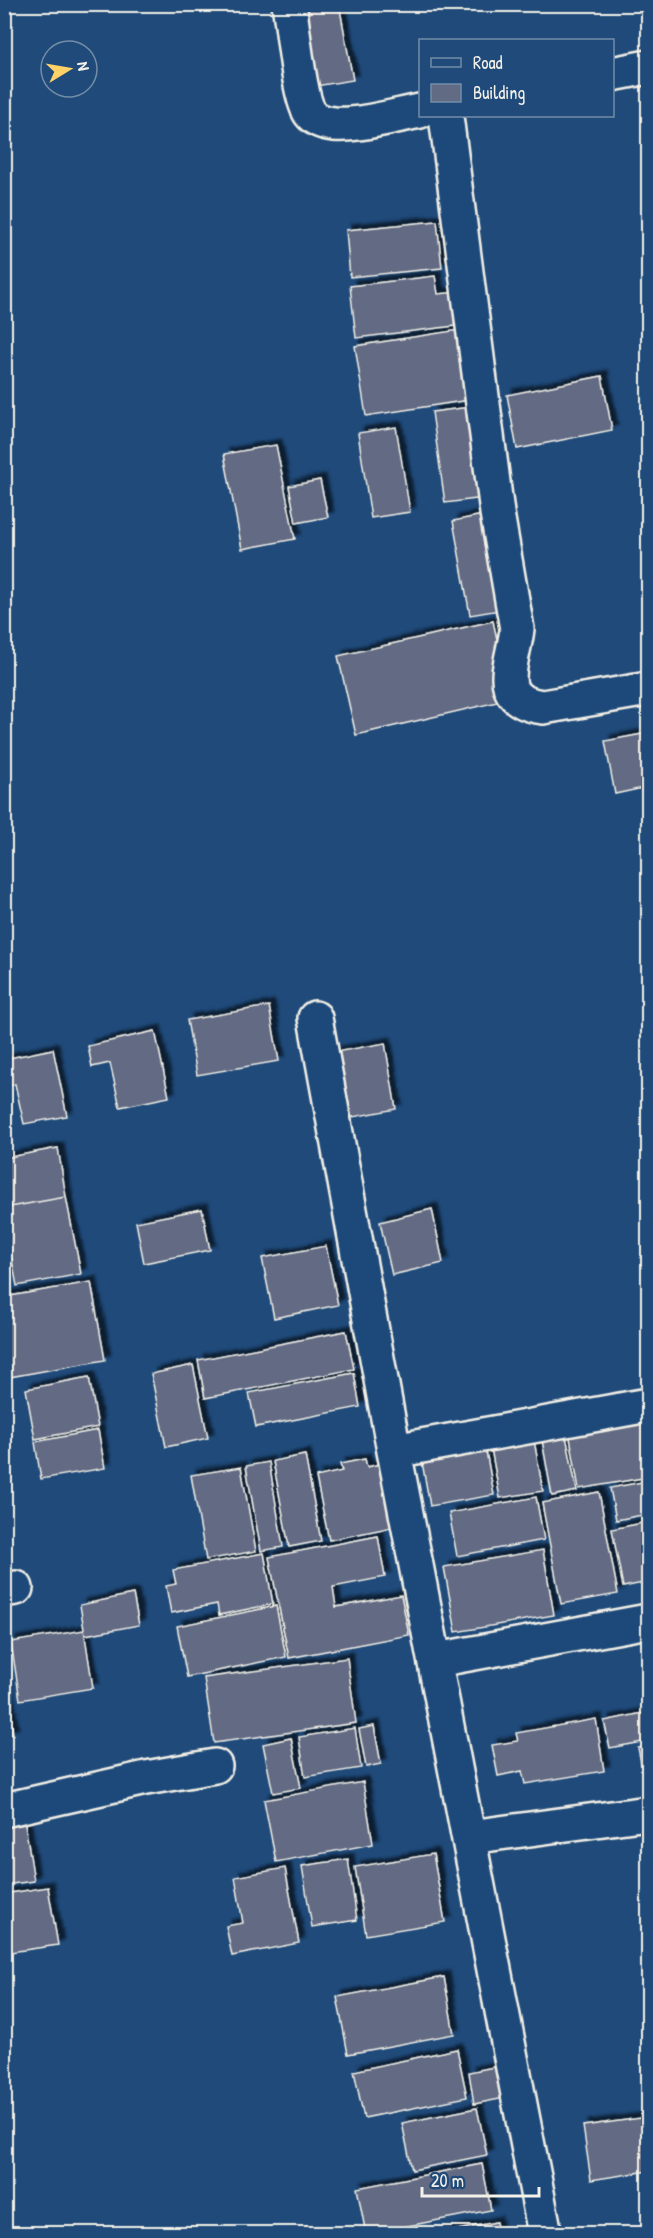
<svg xmlns="http://www.w3.org/2000/svg" width="653" height="2238" font-family="'Patrick Hand',sans-serif">
  <style>
    .building { fill: #626b84; stroke: #f4f1e8; stroke-width: 1.5; filter: url(#shadow) }
    .lines { fill: none; stroke-linecap: round; stroke-linejoin: round }
    .minor-casing { stroke: #f4f1e8; stroke-width: 38 }
    .minor { stroke: #1f4a7a; stroke-width: 33 }
  </style>
  <defs>
    <filter id="shadow"><feDropShadow dx="5.5" dy="-5.5" stdDeviation="1.5" flood-color="#0009"/></filter>
  </defs>
  <rect width="100%" height="100%" fill="#1f4a7a"/>
  <filter id="ink" filterUnits="userSpaceOnUse"><feTurbulence type="fractalNoise" baseFrequency=".0167" numOctaves="2"/><feDisplacementMap in="SourceGraphic" scale="12" xChannelSelector="R" yChannelSelector="G"/><feConvolveMatrix kernelMatrix="1 2 1 2 8 2 1 2 1" color-interpolation-filters="sRGB"/></filter>
  <g filter="url(#ink)">
    <path class="building" d="M 295,4 L 339,4 L 353,80 L 310,87 Z
      M 437,221 L 442,268 L 350,277 L 346,230 Z
      M 435,276 L 438,294 L 459,292 L 463,325 L 356,338 L 350,286 Z
      M 459,330 L 469,400 L 366,416 L 355,346 Z
      M 602,376 L 612,430 L 517,449 L 507,395 Z
      M 470,407 L 484,498 L 445,503 L 432,412 Z
      M 396,427 L 410,512 L 371,518 L 358,433 Z
      M 276,445 L 295,539 L 242,549 L 224,454 Z
      M 320,480 L 328,517 L 296,523 L 289,486 Z
      M 488,514 L 506,609 L 470,615 L 453,521 Z
      M 493,621 L 510,699 L 356,735 L 338,656 Z
      M 648,733 L 648,787 L 615,794 L 605,741 Z
      M 269,1006 L 279,1061 L 197,1075 L 187,1020 Z
      M 155,1031 L 169,1097 L 120,1107 L 110,1063 L 92,1067 L 88,1046 Z
      M 385,1043 L 396,1109 L 342,1119 L 330,1053 Z
      M 53,1049 L 67,1116 L 24,1124 L 15,1084 L 4,1087 L 4,1059 Z
      M 58,1148 L 66,1197 L 4,1208 L 4,1158 Z
      M 66,1197 L 81,1274 L 17,1286 L 4,1219 L 4,1208 Z
      M 202,1209 L 210,1250 L 144,1263 L 136,1222 Z
      M 432,1209 L 443,1263 L 392,1275 L 380,1222 Z
      M 326,1246 L 338,1305 L 274,1318 L 262,1258 Z
      M 91,1282 L 105,1360 L 4,1378 L 4,1297 Z
      M 346,1331 L 354,1369 L 205,1398 L 198,1360 Z
      M 193,1365 L 208,1438 L 166,1447 L 151,1374 Z
      M 354,1373 L 360,1407 L 256,1427 L 249,1393 Z
      M 89,1377 L 98,1427 L 35,1439 L 26,1389 Z
      M 648,1417 L 648,1477 L 579,1489 L 568,1426 Z
      M 532,1429 L 543,1491 L 500,1498 L 489,1437 Z
      M 98,1430 L 105,1468 L 41,1479 L 35,1442 Z
      M 566,1436 L 577,1491 L 552,1496 L 542,1440 Z
      M 484,1440 L 494,1495 L 430,1506 L 420,1451 Z
      M 305,1455 L 321,1541 L 289,1547 L 273,1461 Z
      M 365,1459 L 367,1467 L 380,1464 L 393,1527 L 329,1540 L 316,1477 L 342,1471 L 340,1464 Z
      M 269,1462 L 283,1547 L 261,1551 L 246,1466 Z
      M 241,1467 L 256,1551 L 206,1560 L 191,1475 Z
      M 648,1481 L 648,1514 L 616,1520 L 610,1488 Z
      M 599,1492 L 618,1594 L 561,1604 L 542,1503 Z
      M 536,1497 L 544,1540 L 457,1556 L 449,1513 Z
      M 648,1522 L 648,1582 L 623,1587 L 612,1529 Z
      M 378,1536 L 385,1577 L 333,1587 L 336,1607 L 401,1595 L 409,1635 L 289,1658 L 269,1557 Z
      M 543,1550 L 554,1615 L 456,1632 L 444,1567 Z
      M 264,1553 L 273,1604 L 219,1615 L 217,1604 L 171,1613 L 166,1586 L 176,1584 L 173,1570 Z
      M 133,1594 L 139,1625 L 85,1635 L 80,1605 Z
      M 276,1606 L 286,1657 L 187,1677 L 177,1626 Z
      M 84,1630 L 93,1688 L 20,1700 L 11,1642 Z
      M 347,1658 L 356,1723 L 214,1743 L 204,1678 Z
      M 4,1679 L 13,1734 L 4,1735 Z
      M 648,1712 L 648,1741 L 610,1748 L 604,1721 Z
      M 596,1719 L 604,1771 L 525,1784 L 522,1771 L 498,1776 L 492,1745 L 518,1741 L 516,1733 Z
      M 374,1726 L 381,1764 L 366,1767 L 359,1729 Z
      M 355,1728 L 361,1768 L 305,1777 L 299,1737 Z
      M 291,1738 L 301,1788 L 273,1793 L 263,1744 Z
      M 648,1746 L 648,1781 L 645,1782 L 638,1748 Z
      M 363,1782 L 373,1844 L 276,1862 L 264,1800 Z
      M 25,1824 L 34,1881 L 4,1885 L 4,1827 Z
      M 433,1854 L 445,1922 L 366,1935 L 355,1867 Z
      M 348,1859 L 357,1920 L 312,1927 L 302,1866 Z
      M 285,1868 L 299,1943 L 232,1956 L 226,1926 L 243,1923 L 235,1877 Z
      M 48,1887 L 58,1945 L 4,1953 L 4,1894 Z
      M 444,1977 L 454,2034 L 348,2054 L 337,1997 Z
      M 457,2049 L 467,2097 L 364,2118 L 354,2071 Z
      M 499,2066 L 505,2098 L 474,2104 L 469,2072 Z
      M 477,2108 L 487,2155 L 412,2170 L 402,2123 Z
      M 648,2117 L 648,2171 L 591,2180 L 583,2126 Z
      M 482,2164 L 491,2210 L 366,2234 L 357,2188 Z
      M 496,2222 L 498,2234 L 439,2234 Z"/>
    <g class="lines">
      <defs>
        <path id="minor" d="M 289,4 C 293,26 299,98 310,113 C 315,120 325,123 334,124 C 360,126 394,116 420,111
          M 612,74 L 648,67
          M 446,116 L 497,513 L 517,629 C 513,665 491,700 543,707 L 648,689
          M 315,1018 L 394,1451 L 545,2234
          M 394,1451 L 648,1405
          M 4,1590 L 16,1588
          M 436,1660 L 648,1621
          M 4,1810 L 146,1778 L 215,1766
          M 470,1837 L 648,1813"/>
      </defs>
      <use href="#minor" class="minor-casing"/>
      <use href="#minor" class="minor"/>
    </g>
  </g>
  <rect width="653" height="2238" fill="none" stroke="#1f4a7a" stroke-width="24"/>
  <rect x="12" y="12" width="629" height="2214" fill="none" stroke="#f4f1e8" stroke-width="2" filter="url(#ink)"/>
  <rect x="419" y="39" width="195" height="78" fill="#1f4a7a" stroke="#748da6" stroke-width="1.5"/>
  <rect x="431" y="58" width="30" height="9" fill="#1f4a7a" stroke="#748da6" stroke-width="1.5"/>
  <text x="473" y="69" font-size="18" fill="#f4f1e8">Road</text>
  <rect x="431" y="84" width="30" height="18" fill="#626b84" stroke="#748da6" stroke-width="1.5"/>
  <text x="473" y="99" font-size="18" fill="#f4f1e8">Building</text>
  <g transform="translate(69 69) rotate(79)"><circle r="28" fill="#1f4a7a" stroke="#748da6" stroke-width="1.5"/>
  <path d="M0-4.5L10 22L0 15L-10 22Z" fill="#ffd166"/>
  <text y="-9" font-size="16" font-weight="bold" text-anchor="middle" fill="#f4f1e8">N</text>
  </g>
  <path d="M422 2187v9h117v-9" fill="none" stroke="#f4f1e8" stroke-width="3"/>
  <text x="431" y="2187" font-size="18" fill="#f4f1e8" stroke="#1f4a7a" stroke-width="4.5" paint-order="stroke">20 m</text>
</svg>
